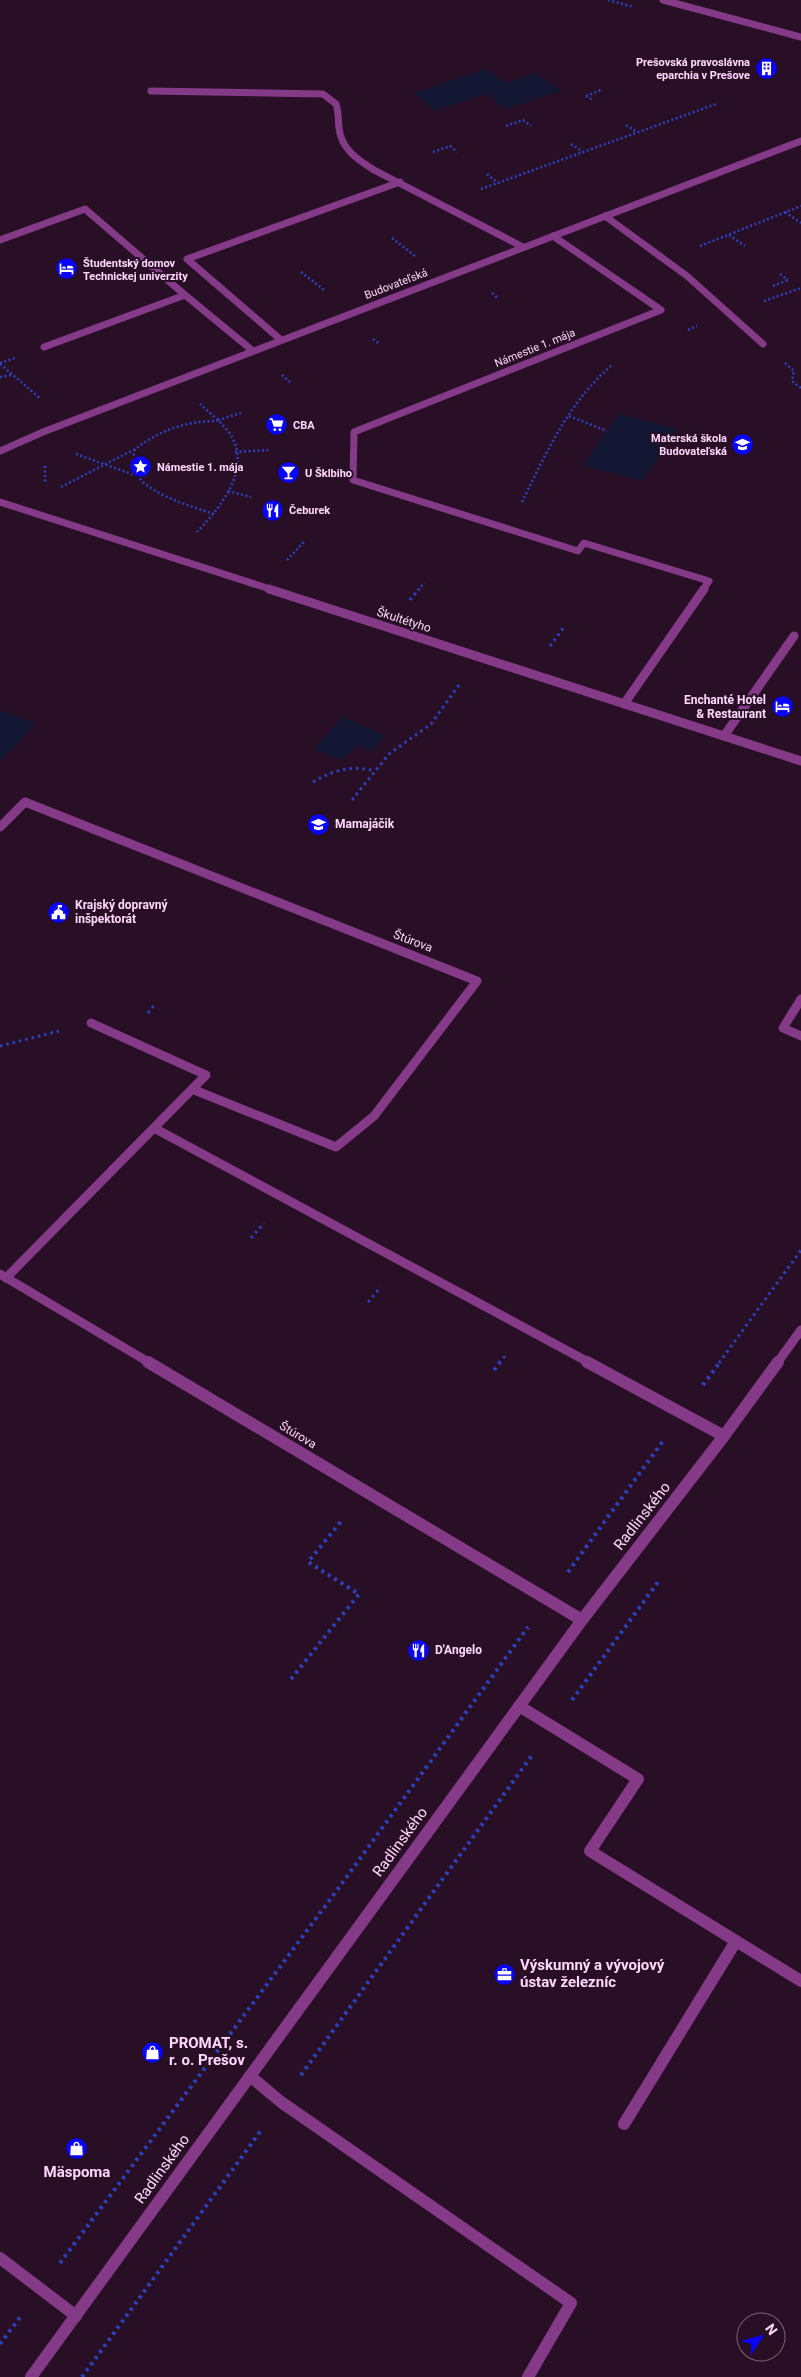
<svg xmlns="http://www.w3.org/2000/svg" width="801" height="2377" font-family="Roboto,sans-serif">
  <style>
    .green { fill: #121633 }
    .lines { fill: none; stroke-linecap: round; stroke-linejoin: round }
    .path-far2 { stroke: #2e41bc; stroke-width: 2.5; stroke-dasharray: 2 2.5; stroke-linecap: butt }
    .path-far1 { stroke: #2e41bc; stroke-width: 3; stroke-dasharray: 2.5 4; stroke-linecap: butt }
    .path { stroke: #2e41bc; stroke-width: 4; stroke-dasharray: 3 4.5; stroke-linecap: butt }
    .service-far2 { stroke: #853a88; stroke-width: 7 }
    .service-far1 { stroke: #853a88; stroke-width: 9 }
    .service { stroke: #853a88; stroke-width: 12 }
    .minor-far2 { stroke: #853a88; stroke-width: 7 }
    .minor-far1 { stroke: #853a88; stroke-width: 9 }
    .minor { stroke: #853a88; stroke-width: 12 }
    .tertiary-far1 { stroke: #853a88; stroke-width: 7 }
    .tertiary { stroke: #853a88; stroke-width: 9 }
    .labels { text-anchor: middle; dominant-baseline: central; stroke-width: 4; stroke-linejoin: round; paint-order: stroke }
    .far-poi-label { font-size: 11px; font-weight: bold; fill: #ffd7fd; stroke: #280f26; text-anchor: start }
    .far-street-label { font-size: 11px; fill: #ffd7fd; stroke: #280f26 }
    .street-label { font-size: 12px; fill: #ffd7fd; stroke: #280f26 }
    .poi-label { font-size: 12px; font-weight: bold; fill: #ffd7fd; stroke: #280f26; text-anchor: start }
    .near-street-label { font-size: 15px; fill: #ffd7fd; stroke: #280f26 }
    .near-poi-label { font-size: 15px; font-weight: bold; fill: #ffd7fd; stroke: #280f26; text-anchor: start }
  </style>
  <rect width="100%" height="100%" fill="#280f26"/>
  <path class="green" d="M 487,69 L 505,83 L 536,73 L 561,91 L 506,109 L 486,94 L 436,111 L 413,93 Z
    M 619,414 L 677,429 L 642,481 L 583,465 Z
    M 0,710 L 36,724 L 0,762 Z
    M 343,717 L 386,736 L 371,752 L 357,745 L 342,760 L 313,749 Z"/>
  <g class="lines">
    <path class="path-far2" d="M 608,0 L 634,7
      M 586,96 L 601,90
      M 586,96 L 593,100
      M 626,125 L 637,132
      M 506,126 L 523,120 L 531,126
      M 571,144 L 583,152
      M 433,152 L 450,146 L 457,152
      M 487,174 L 498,183
      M 481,189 L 716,104
      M 785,212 L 801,223
      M 729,235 L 745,246
      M 392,238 L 415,256
      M 700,246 L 801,206
      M 301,272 L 324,290
      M 780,274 L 788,280
      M 773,286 L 788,280
      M 492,293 L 499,299
      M 764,301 L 801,288
      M 688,330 L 697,326
      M 373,339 L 380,344
      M 0,363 L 15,358
      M 785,363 L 794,371 L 792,381 L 801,388
      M 0,364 L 41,399
      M 282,375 L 290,382
      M 0,377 L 13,375
      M 569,416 L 607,431
      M 218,420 L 241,413
      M 235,452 L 269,450
      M 76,454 L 137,476
      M 45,466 L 45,480 L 48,483
      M 61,487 L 135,449
      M 228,491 L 251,497
      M 522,502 C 546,453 569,402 611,366
      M 214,514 C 191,506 137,492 133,465 C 132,460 134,454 135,449 C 161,430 185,421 218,421
      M 197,532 C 219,509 251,471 232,437 C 224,424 211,414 200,404
      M 287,560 L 304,542
      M 418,590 L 424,583"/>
    <path class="path-far1" d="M 410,600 L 419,589
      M 550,646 L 564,627
      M 313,782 C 333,770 352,765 375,771
      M 352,800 L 389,754 L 431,724 L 459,685
      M 148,1013 L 155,1004
      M 0,1046 L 59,1031
      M 251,1238 L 264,1223
      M 368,1302 L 381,1287
      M 499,1363 L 506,1355
      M 719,1363 L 801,1250"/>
    <path class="path" d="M 494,1370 L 500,1362
      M 703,1385 L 720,1362
      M 568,1572 L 663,1441
      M 291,1679 L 359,1594 L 308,1562 L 343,1519
      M 572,1700 L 658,1582
      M 301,2075 L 533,1754
      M 60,2263 L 343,1882 L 528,1627
      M 0,2344 L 21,2316
      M 82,2377 L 262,2129"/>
    <path class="service-far2" d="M 151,91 L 323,94 L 336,104 C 339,113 338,120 339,128 C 341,149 358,160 374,170 L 523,247
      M 605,216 L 687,276 L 763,344
      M 553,236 L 661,310 L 354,432 L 353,480 L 578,551 L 584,543 L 709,581 L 703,590
      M 0,240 L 85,209 L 185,295
      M 281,340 L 187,259 L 400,182
      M 44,347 L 185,295 L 253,351"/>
    <path class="service-far1" d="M 624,704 L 704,589
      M 724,736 L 794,636
      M 0,827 L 25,802 L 477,981 L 374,1116 L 336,1147 L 192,1089
      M 801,999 L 783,1028 L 801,1036
      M 154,1128 L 590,1363
      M 6,1278 L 206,1075 L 91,1023"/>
    <path class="service" d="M 587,1362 L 724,1436
      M 519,1706 L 638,1779 L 590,1851 L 801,1981
      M 250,2076 L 281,2102 L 571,2303 L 528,2377
      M 624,2124 L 736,1941
      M 0,2258 L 76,2316"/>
    <path class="minor-far2" d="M 663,0 L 801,37
      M 0,451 L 43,432 L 801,141"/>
    <path class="minor-far1" d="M 0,1274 L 150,1363
      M 777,1363 L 801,1330"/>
    <path class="minor" d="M 148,1362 L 582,1620
      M 31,2377 L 582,1620 L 724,1436 L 778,1362"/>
    <path class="tertiary-far1" d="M 0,502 L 273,590"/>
    <path class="tertiary" d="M 269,589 L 801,761"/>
  </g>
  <defs>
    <symbol id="building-disc" viewBox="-11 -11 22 22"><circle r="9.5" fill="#0a03ff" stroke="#280f26"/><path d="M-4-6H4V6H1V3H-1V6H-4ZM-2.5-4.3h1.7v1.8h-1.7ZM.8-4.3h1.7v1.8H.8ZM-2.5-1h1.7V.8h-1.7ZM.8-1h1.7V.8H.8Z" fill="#fff"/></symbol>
    <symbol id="hotel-disc" viewBox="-11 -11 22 22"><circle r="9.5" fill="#0a03ff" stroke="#280f26"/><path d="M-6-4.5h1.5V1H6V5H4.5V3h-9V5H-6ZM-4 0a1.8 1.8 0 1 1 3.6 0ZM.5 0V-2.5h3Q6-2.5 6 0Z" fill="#fff"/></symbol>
    <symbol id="supermarket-disc" viewBox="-11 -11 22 22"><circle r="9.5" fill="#0a03ff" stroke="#280f26"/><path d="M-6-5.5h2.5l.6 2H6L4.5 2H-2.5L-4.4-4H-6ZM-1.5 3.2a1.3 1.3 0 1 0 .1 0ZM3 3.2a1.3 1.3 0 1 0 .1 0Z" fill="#fff"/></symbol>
    <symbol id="school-disc" viewBox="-11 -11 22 22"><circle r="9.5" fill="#0a03ff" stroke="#280f26"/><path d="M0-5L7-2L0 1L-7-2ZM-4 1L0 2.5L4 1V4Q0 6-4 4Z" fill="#fff"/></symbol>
    <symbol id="sight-disc" viewBox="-11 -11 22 22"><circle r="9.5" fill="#0a03ff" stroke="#280f26"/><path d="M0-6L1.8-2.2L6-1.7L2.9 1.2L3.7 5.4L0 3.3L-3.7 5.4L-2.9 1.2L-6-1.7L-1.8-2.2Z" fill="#fff"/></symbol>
    <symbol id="bar-disc" viewBox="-11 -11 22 22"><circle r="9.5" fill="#0a03ff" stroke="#280f26"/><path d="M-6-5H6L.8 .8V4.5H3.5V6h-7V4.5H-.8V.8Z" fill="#fff"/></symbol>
    <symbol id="restaurant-disc" viewBox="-11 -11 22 22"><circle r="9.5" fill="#0a03ff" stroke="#280f26"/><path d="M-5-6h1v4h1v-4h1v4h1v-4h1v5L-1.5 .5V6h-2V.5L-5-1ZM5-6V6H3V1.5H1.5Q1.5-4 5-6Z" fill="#fff"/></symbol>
    <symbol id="civic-disc" viewBox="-11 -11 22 22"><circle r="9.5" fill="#0a03ff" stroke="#280f26"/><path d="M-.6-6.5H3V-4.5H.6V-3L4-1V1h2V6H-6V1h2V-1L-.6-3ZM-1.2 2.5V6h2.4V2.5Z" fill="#fff"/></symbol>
    <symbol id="office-disc" viewBox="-11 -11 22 22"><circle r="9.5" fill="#0a03ff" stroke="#280f26"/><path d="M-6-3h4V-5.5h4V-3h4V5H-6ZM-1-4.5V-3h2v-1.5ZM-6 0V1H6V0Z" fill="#fff"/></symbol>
    <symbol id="shop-disc" viewBox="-11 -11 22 22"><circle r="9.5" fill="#0a03ff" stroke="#280f26"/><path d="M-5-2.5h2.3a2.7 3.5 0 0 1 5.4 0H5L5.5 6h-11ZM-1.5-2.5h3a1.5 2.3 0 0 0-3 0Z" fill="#fff"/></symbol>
  </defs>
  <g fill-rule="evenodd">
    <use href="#building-disc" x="754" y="56" width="25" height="25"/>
    <use href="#hotel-disc" x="54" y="256" width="25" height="25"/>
    <use href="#supermarket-disc" x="264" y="412" width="25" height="25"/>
    <use href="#school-disc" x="730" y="432" width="25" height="25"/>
    <use href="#sight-disc" x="128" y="454" width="25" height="25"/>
    <use href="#bar-disc" x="276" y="460" width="25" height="25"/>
    <use href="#restaurant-disc" x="260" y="498" width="25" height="25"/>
    <use href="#hotel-disc" x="770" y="694" width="25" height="25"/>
    <use href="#school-disc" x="306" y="812" width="25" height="25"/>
    <use href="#civic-disc" x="46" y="900" width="25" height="25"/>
    <use href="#restaurant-disc" x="406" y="1638" width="25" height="25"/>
    <use href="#office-disc" x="492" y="1962" width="25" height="25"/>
    <use href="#shop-disc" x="140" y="2040" width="25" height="25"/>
    <use href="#shop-disc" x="64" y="2136" width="25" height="25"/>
  </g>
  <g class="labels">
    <g class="far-poi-label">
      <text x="750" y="62" text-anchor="end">Prešovská pravoslávna<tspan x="750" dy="13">eparchia v Prešove</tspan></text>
      <text x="83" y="263">Študentský domov<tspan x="83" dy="13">Technickej univerzity</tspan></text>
      <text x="293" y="425">CBA</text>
      <text x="727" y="438" text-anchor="end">Materská škola<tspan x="727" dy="13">Budovateľská</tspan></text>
      <text x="157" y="467">Námestie 1. mája</text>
      <text x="305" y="473">U Šklbiho</text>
      <text x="289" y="510">Čeburek</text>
    </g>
    <g class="far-street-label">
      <text transform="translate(396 284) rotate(-21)">Budovateľská</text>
      <text transform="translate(535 348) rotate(-22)">Námestie 1. mája</text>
    </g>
    <g class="street-label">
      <text transform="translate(404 620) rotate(18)">Škultétyho</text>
      <text transform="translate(413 941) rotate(21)">Štúrova</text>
      <text transform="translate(298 1435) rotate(31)">Štúrova</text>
    </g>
    <g class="poi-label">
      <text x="766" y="700" text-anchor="end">Enchanté Hotel<tspan x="766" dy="14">&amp; Restaurant</tspan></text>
      <text x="335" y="824">Mamajáčik</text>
      <text x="75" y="905">Krajský dopravný<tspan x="75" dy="14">inšpektorát</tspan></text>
      <text x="435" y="1650">D'Angelo</text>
    </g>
    <g class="near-street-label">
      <text transform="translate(642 1516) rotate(-52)">Radlinského</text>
      <text transform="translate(400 1842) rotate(-54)">Radlinského</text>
      <text transform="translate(162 2169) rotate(-54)">Radlinského</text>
    </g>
    <g class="near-poi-label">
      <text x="520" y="1965">Výskumný a vývojový<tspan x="520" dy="17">ústav železníc</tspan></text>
      <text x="169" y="2043">PROMAT, s.<tspan x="169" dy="17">r. o. Prešov</tspan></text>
      <text x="77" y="2172" text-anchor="middle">Mäspoma</text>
    </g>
  </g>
  <g transform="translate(761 2337) rotate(54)"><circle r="24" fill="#280f26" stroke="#7e5f7c"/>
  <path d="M0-4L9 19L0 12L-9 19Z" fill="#0a03ff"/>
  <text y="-8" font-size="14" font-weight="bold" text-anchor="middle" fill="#ffd7fd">N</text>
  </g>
</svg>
